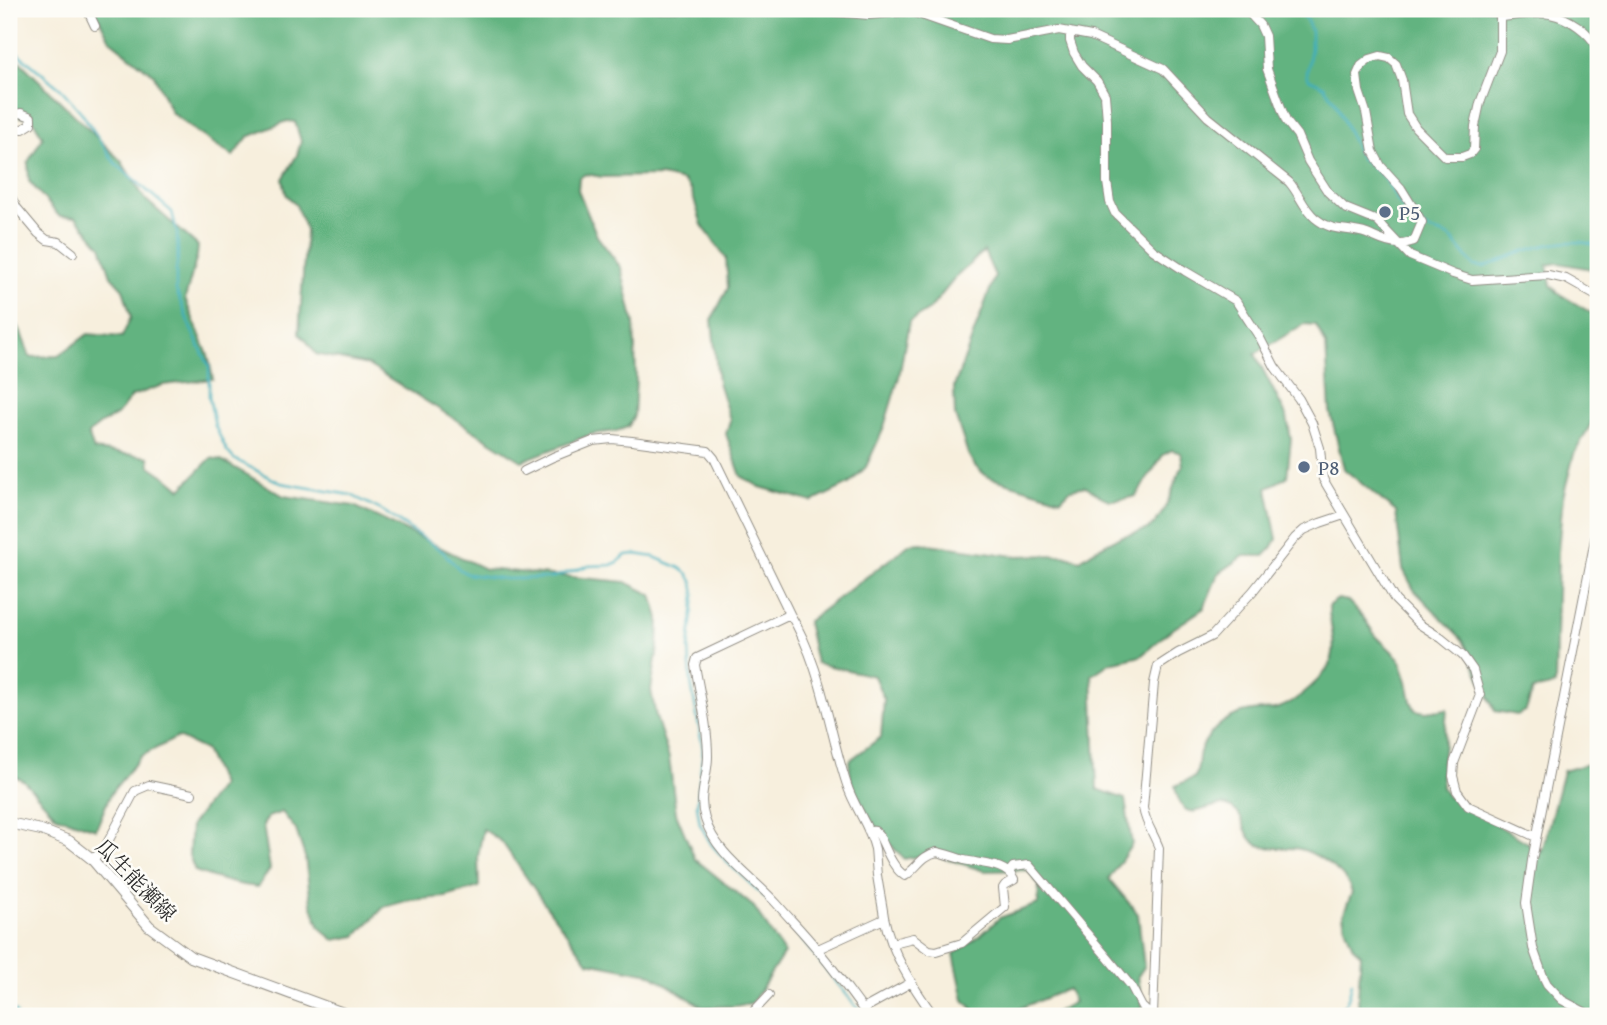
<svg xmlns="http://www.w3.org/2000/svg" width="1607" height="1025" font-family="'Gentium Book Plus','Noto Serif JP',serif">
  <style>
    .forest { fill: #62b380; stroke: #466f56; stroke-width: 2 }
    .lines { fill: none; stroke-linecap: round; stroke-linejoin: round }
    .stream { stroke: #40afbc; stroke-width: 2.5 }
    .river { stroke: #40afbc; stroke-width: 14 }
    .minor-casing { stroke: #918d84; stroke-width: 10 }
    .major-casing { stroke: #918d84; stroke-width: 12 }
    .minor { stroke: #fff; stroke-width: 8 }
    .major { stroke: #fff; stroke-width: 10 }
    .service-dot { fill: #5c6f8a; stroke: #fdfcf7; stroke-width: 2.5 }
    .labels { text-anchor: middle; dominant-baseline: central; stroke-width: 5; stroke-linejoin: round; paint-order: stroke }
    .service-label { font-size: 21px; fill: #4e5e75; stroke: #fdfcf7; text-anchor: start }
    .street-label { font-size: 21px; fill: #2b2b2b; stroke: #fdfcf7 }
  </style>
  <rect width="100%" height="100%" fill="#fdfcf7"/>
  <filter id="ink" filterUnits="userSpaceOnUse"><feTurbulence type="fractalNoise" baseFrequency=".0143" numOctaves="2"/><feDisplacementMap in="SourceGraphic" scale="14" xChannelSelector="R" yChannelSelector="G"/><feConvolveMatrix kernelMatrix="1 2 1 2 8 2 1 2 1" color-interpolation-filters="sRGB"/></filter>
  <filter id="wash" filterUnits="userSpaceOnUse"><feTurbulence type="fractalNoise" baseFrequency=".00686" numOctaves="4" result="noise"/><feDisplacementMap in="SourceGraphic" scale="28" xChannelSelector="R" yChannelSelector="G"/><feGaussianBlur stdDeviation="1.57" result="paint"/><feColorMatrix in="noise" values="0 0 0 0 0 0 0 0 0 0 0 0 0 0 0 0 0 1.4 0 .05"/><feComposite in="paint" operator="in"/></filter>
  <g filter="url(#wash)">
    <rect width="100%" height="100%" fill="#f7efdd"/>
    <path class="forest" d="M 94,9 L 1598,9 L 1598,270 L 1558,263 L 1547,265 L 1551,285 L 1558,293 L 1598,317 L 1598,411 L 1574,454 L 1563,497 L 1558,552 L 1555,685 L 1533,690 L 1526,710 L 1517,715 L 1495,711 L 1463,640 L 1414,590 L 1403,569 L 1396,512 L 1344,469 L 1330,411 L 1326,345 L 1316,325 L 1304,324 L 1255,354 L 1287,417 L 1291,439 L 1287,477 L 1267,488 L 1277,539 L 1272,548 L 1264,556 L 1244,556 L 1218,574 L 1204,608 L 1167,633 L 1141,656 L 1110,663 L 1092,675 L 1097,789 L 1125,799 L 1132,844 L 1109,879 L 1138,914 L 1144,967 L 1138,976 L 1144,1016 L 1049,1016 L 1074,1002 L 1068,989 L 1003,1015 L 979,1016 L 964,1000 L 954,954 L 981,935 L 999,918 L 1038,904 L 1039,885 L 1028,870 L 984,871 L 932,854 L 904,859 L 876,830 L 851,782 L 849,761 L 881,737 L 884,699 L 874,676 L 816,663 L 807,622 L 910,544 L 921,543 L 1015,556 L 1063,555 L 1080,560 C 1093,551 1107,542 1123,536 C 1140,531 1150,533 1160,516 C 1171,501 1173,482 1183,466 L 1181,453 L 1172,450 L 1163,455 L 1136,496 C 1109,503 1108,502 1086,486 L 1071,489 L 1061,499 L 988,477 L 975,466 L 968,454 L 955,415 L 954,387 L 995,276 L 984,251 L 956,277 L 930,309 L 909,322 L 899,377 L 883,430 L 866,467 L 849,484 L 812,502 L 760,487 L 741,476 L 726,434 L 730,420 L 718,382 L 712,319 L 728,288 L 726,258 L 702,225 L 691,190 L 683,181 L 661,176 L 602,177 L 586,174 L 579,178 L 578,190 L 597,236 L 621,268 L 634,323 L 636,377 L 634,416 L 628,427 L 617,431 L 592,434 L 522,461 L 368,365 L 316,354 L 305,339 L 299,334 L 306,231 L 296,205 L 286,194 L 283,179 L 297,155 L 301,141 L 295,122 L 287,121 L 248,137 L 233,156 L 195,131 L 171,112 L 154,75 L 110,40 Z
      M 9,51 L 121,161 L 145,199 L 198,246 L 197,256 L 185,299 L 208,355 L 213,379 L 163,385 L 132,396 L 117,415 L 102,423 L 88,434 L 94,450 L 149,457 L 150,466 L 169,479 L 181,489 L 211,458 L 221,460 L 284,496 L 354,506 L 485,569 L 626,582 L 652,595 L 659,618 L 658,647 L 651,690 L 656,717 L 669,758 L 676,813 L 695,859 L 754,907 L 784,953 L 752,1003 L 735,1006 L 703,1007 L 650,974 L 588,962 L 544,903 L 502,842 L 483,829 L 478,856 L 479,887 L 446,897 L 409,900 L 384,907 L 356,936 L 334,940 L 320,928 L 311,904 L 305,857 L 296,830 L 282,812 L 268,817 L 263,825 L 270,869 L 258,887 C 235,885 216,879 195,871 L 189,855 L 191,825 L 221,785 L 205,750 L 178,737 L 141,756 L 111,793 L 96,829 L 56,816 L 24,781 L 9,773 L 9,316 L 20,330 L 30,357 L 58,356 L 88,334 L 122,337 L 131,317 L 123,289 L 111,276 L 101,246 L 76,217 L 59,216 L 29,181 L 28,162 L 43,137 L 31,117 L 9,116 Z
      M 1338,599 L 1348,601 L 1363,617 L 1376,636 L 1399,658 L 1407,681 L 1411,701 L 1415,710 L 1426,712 L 1447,709 L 1441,775 L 1442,787 L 1447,796 L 1542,851 L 1563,771 L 1598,761 L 1598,1016 L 1359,1016 L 1358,997 L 1361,954 L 1353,947 L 1345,926 L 1343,915 L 1352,893 C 1351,890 1350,886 1348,883 C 1340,870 1315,852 1300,849 C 1286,846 1270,851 1257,844 C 1243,837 1246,817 1233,809 C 1212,793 1184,837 1175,786 L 1195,777 C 1199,767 1198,766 1199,757 C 1200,746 1208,737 1215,729 C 1229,715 1244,711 1263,710 C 1268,709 1274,710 1279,708 C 1296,702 1328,675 1332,658 C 1337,639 1328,623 1329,605 Z"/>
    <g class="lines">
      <path class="stream" d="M 1299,9 L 1307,21 L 1311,31 L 1311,47 L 1307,74 L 1309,79 L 1324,86 L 1335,102 L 1360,157 L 1385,178 L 1397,200 L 1410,218 L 1431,231 L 1445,235 L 1452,239 L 1474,266 L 1483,267 C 1491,265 1497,262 1504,259 C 1531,247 1570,236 1598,246
        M 9,46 L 62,90 L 81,112 L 115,163 L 172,212 L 177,232 L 178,257 L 176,270 L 176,290 L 191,329 L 209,366 L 209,397 L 215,426 L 227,451 L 234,459 L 281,483 L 351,495 L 383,511 L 442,551 L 459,569 L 467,574 L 506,579 L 551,578 L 588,566 L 611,565 L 618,562 L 626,555 L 635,554 L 654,557 L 680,568 L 688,574 L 693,583 L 695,595 L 689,648 L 691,683 L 703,749 L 697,805 L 700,824 L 711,844 L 727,862 L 766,898 L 792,927 L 863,1015
        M 1329,1016 C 1346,1008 1349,1000 1352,982"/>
      <path class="river" d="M 9,1015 L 11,1016"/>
    </g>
  </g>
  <g filter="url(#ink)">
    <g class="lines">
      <defs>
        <path id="minor" d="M 87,9 L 95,26
          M 823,9 L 833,12 L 869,15 L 910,11 L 990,39 L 1007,40 L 1059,30 L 1091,36 L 1163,69 L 1208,117 L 1289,182 C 1299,193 1303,208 1315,218 C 1333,233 1347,227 1367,234 C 1377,238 1387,244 1398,244 C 1403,245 1409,242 1414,241 L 1422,222 L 1401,188 L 1381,166 L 1373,151 L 1366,112 L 1359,91 L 1357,75 L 1361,66 L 1370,59 L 1380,56 L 1389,58 L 1396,64 L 1402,80 L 1407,114 L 1416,128 L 1445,157 L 1462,157 L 1470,154 L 1474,149 L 1475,126 L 1480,103 L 1500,51 L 1500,17 L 1498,9
          M 1239,9 L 1250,14 L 1260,25 L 1265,36 L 1267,69 L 1286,121 L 1297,135 L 1308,161 L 1328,192 L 1345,208 L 1377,221 L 1410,256 L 1453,274 L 1472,280 L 1548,275 L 1566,279 L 1598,297
          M 1500,17 C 1515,16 1537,11 1550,14 C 1570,18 1588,31 1598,48
          M 1070,32 L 1070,41 L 1074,53 L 1082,66 L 1097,81 L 1105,95 L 1107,120 L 1107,182 L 1110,202 L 1115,213 L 1153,250 L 1185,271 L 1236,301 L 1260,338 L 1275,367 L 1299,399 L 1312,423 L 1320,448 L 1323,479 L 1395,600 L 1419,624 L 1441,638 L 1463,656 L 1473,670 L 1480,695 L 1454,763 L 1453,776 L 1457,791 L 1468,806 L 1536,837
          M 9,115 L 21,113 L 31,117 L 31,124 L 23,129 L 9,128
          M 9,193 L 17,208 L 38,233 L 47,240 L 59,242 L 73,253
          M 524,471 L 553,457 L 593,441 L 612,439 L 632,441 L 708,451 L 714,458 L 790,614 C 822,666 828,728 847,785 C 854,807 870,826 875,849 C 876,857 876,866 877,875 C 879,889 882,903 884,917 C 891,953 913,987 934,1016
          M 790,614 L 697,658 L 695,665 C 700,695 708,726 708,756 C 708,779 697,795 705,819 C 716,855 753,877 777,904 C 790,919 804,933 816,948 C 835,970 851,994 868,1016
          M 868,830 L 875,831 L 879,835 C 886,848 892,868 905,876 C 917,868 922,855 937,852 C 946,854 955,857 964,860 C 980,864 1007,863 1014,880 L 1005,885 L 1003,888 L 1005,907 L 962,943 L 936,951 L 929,950 L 913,938 L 893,943
          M 92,859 L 103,851 L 135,791 L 149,785 L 192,794
          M 1009,872 L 1013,867 L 1029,865 L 1108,958 L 1131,986 L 1142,1007 L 1152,1016
          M 818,949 L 884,919
          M 863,1009 L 912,982
          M 755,1016 L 754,1011 L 769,995
          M 1153,1016 L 1159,848 C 1153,832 1146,825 1143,808 L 1154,683 L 1158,666 L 1178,653 L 1212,636 L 1253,591 L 1295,538 L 1304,530 L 1320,523 L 1344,515
          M 1592,1016 L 1562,1000 L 1547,984 L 1543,976 L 1533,948 L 1526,903 L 1532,860 L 1598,524"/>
        <path id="major" d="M 9,823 L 41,830 L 69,841 L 92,859 L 149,926 L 191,957 L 351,1016"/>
      </defs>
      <use href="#minor" class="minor-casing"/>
      <use href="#major" class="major-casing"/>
      <use href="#minor" class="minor"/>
      <use href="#major" class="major"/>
    </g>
  </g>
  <g class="service-dot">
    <circle cx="1385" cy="212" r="7"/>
    <circle cx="1304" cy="467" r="7"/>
  </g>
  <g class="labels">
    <g class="service-label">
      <text x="1399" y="212">P5</text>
      <text x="1318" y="467">P8</text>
    </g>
    <g class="street-label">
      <text transform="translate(136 880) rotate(46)">瓜生能瀬線</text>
    </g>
  </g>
  <rect width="1607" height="1025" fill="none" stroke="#fdfcf7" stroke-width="35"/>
</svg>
